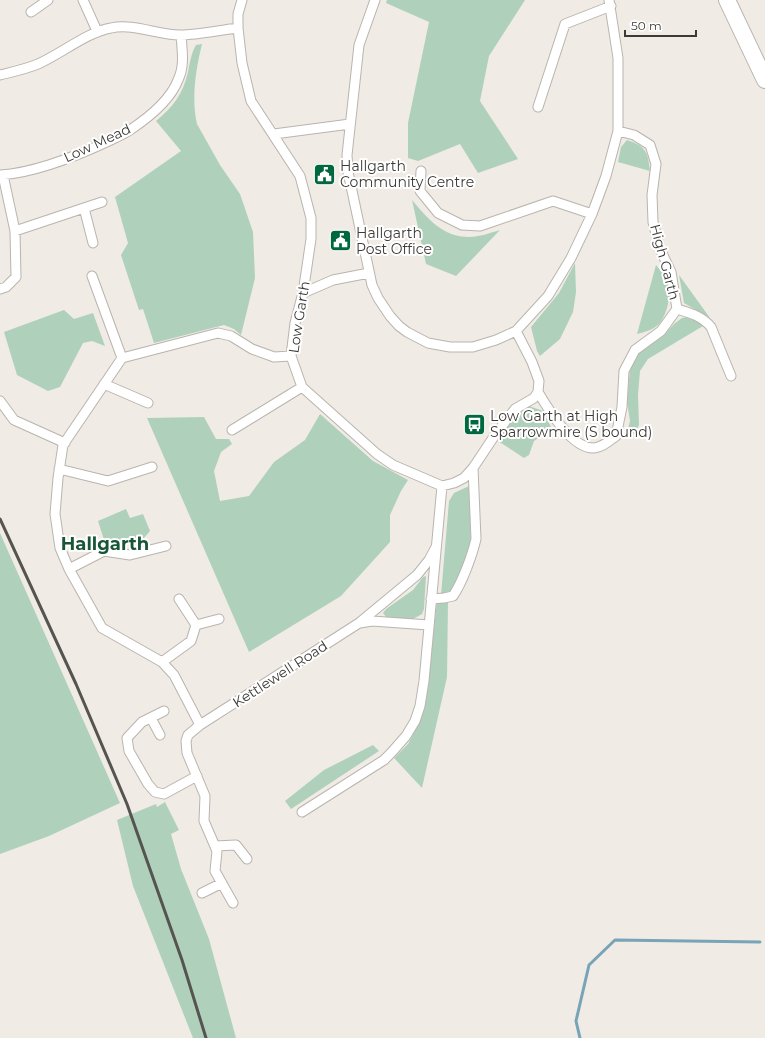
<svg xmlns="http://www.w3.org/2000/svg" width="765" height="1038" font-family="Montserrat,sans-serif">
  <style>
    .green { fill: #afd1bc }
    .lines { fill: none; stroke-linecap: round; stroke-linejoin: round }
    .stream { stroke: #78a4b7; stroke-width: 3 }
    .street-casing { stroke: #b9b4ae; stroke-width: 11 }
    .highway-casing { stroke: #b9b4ae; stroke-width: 18 }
    .street { stroke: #fff; stroke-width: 9 }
    .highway { stroke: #fff; stroke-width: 16 }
    .rail { stroke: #565450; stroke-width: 3 }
    .labels { text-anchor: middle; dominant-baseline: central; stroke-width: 4; stroke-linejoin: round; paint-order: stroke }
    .street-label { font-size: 14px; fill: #3c3a37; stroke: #fff }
    .poi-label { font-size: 14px; fill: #3c3a37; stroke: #fff; text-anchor: start }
    .district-label { font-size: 18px; font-weight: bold; fill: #195537; stroke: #fff }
  </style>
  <rect width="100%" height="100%" fill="#f0ebe5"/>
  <path class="green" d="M 387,0 L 525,0 L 489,56 L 480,101 L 518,159 L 478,173 L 460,144 L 418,161 L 408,158 L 408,123 L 429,22 L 386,3 Z
    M 202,44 C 196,69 191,98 197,124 L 220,165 L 240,194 L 253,232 L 255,278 L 241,335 L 234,329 L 224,325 L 154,343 L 143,309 L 139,310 L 121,255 L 128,243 L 115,197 L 181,151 L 156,121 C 173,107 183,94 188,72 C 190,62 191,54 196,45 Z
    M 627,140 C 646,146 648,152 650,171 L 618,162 L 621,147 Z
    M 412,200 C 428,219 443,237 469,237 C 479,237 490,233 500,230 L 456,276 L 426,264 Z
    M 575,263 L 576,292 L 573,312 L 560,339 L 540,356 L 537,351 L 531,327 L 559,293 Z
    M 656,265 C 659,269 663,273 666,277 C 673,289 668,314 659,324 C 653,330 645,332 637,334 Z
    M 679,275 L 710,318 L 684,303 Z
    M 64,310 L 74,319 L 93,313 L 105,346 L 92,341 L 83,343 L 60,387 L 48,391 L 17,375 L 4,332 Z
    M 689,317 L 697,320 L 703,326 L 648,359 L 640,371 L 638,395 L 639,425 L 635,433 L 626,437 L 630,421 L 627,402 L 630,369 L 639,353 L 663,336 L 674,324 L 682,318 Z
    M 529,406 L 543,411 L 552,429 L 534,441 L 529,455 L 524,458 L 498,441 C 507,429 515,412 529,406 Z
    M 320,414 L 373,461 L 408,480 L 401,491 L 390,515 L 390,542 L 341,596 L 249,652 L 147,418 L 204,417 L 216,439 L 229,439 L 232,444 L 221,452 L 214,471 L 220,501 L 249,496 L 274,462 L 305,440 Z
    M 469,486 L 471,544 L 454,589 L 450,595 L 441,595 L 449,501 L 454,493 Z
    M 126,509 L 130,518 L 143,514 L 150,531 L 144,538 L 149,546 L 147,549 L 138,551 L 140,546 L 118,540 L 114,549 L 107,549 L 98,521 Z
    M 0,533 L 120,803 L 49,836 L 0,854 Z
    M 426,576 L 424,609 L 422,614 L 413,619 L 386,617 L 383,613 L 386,609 L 413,590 L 423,577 Z
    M 437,601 L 448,601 L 447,677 L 422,788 L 394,758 L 408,744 L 418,725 L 426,701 Z
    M 373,745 L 379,751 L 291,809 L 285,801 L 324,770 Z
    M 165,802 L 179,830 L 171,834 L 181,869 L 209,939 L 236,1038 L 193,1038 L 133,886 L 117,820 L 156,804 L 157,807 Z"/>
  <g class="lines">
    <path class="stream" d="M 580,1038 L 576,1021 L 589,965 L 615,940 L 760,942"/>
    <defs>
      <path id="street" d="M 83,0 L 97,31
        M 242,0 L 238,14 L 238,28 L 242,63 L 251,101 L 300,176 L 311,218 L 311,239 L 303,293 L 295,323 L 291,356 L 302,387 L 377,454 L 393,465 L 442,486 L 454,483 L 464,478 L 473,468 L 495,435 L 515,409 L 534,398 L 538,392
        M 375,0 L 359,45 L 347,155 L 348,172 L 372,285 L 378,298 L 390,316 L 399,326 L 407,332 L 428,343 L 450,347 L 473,347 L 496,340 L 516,331 L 548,296 L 571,258 L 592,214 L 606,176 L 618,131 L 618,58 L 609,0
        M 31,12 L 48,0
        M 0,75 C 12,72 26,69 38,64 C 61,54 87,32 111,28 C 134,23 157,35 180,35 C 198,35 220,30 238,28
        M 538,107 L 565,24 L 611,6
        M 274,134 L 350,124
        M 421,171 L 420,191 L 438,213 L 462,225 L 480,226 L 553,201 L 592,214
        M 0,175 C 35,173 79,155 111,140 C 117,137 124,134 130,130 C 148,118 170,101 178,80 C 185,66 182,50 181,35
        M 84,208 L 93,243
        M 15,231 L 102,202
        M 92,276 L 122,358
        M 0,289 L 6,287 L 16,277 L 15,231 L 3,175
        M 303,293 L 333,280 L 369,273
        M 677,309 C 690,313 702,316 711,327 L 731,376
        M 516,331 L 532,362 L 539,381 L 538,392 C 548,409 572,449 594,448 C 603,447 609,441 616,436 L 622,407 L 624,371 L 635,350 L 661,331 L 677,309 L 671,272 L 660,249 L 653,222 L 652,195 L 656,164 L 650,145 L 634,135 L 618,131
        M 104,384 L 148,403
        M 0,401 L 14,420 L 65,443
        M 232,430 L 302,387
        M 59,469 L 108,481 L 152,467
        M 69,569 L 104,551 L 130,555 L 166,546
        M 179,599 L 196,625
        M 431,599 L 444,598 L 453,596 C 462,583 472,556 476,539 L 473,468
        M 360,623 L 372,621 L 429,625
        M 162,662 L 191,641 L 196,625 L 219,619
        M 164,711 L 142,722 L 127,738 L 129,751 L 148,784 L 155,792 L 164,794 L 197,776
        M 151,718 L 160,735
        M 200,725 L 174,675 L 162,662 L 102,628 L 69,569 L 60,548 L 55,514 L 58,478 L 63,445 L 122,358 L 218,333 L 231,336 L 252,349 L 274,357 L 291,356
        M 302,812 L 384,760 L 391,753 L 406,736 L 415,721 L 420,706 L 424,681 L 442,486
        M 215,846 L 236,845 L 247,859
        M 202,893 L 222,883
        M 233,903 L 215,871 L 217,851 L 204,821 L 205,796 L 187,753 L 186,741 L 188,735 L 200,725 L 359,623 L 417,575 L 429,560 L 436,547"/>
      <path id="highway" d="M 727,0 L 765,80"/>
    </defs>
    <use href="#street" class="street-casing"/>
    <use href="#highway" class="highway-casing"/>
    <use href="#street" class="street"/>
    <use href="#highway" class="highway"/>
    <path class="rail" d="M 0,519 L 76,684 L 127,804 L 182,960 L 206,1038"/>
  </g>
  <defs>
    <symbol id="civic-square" viewBox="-11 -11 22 22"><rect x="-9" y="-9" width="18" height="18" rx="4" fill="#00683e" stroke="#fff"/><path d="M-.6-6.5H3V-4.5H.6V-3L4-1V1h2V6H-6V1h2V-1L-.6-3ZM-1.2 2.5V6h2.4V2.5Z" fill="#fff"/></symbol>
    <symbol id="bus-square" viewBox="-11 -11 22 22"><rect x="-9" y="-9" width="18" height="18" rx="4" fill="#00683e" stroke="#fff"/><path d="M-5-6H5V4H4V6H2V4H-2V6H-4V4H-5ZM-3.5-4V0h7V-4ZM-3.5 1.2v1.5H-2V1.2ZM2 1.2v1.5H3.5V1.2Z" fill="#fff"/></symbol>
  </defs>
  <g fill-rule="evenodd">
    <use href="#civic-square" x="312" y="162" width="25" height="25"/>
    <use href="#civic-square" x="328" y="228" width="25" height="25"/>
    <use href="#bus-square" x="462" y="412" width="25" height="25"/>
  </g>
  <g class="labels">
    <g class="street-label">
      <text transform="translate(97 143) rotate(-25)">Low Mead</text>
      <text transform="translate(665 262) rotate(75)">High Garth</text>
      <text transform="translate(299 317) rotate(-81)">Low Garth</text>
      <text transform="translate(280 674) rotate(-33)">Kettlewell Road</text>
    </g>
    <g class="poi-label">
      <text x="340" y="166">Hallgarth<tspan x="340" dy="16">Community Centre</tspan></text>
      <text x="356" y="233">Hallgarth<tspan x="356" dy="16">Post Office</tspan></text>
      <text x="490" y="416">Low Garth at High<tspan x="490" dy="16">Sparrowmire (S bound)</tspan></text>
    </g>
    <g class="district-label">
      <text x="105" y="544">Hallgarth</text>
    </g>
  </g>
  <path d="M625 30v6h71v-6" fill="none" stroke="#3c3a37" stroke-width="2"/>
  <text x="631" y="30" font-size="12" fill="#3c3a37" stroke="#ffffff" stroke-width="3" paint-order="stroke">50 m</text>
</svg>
